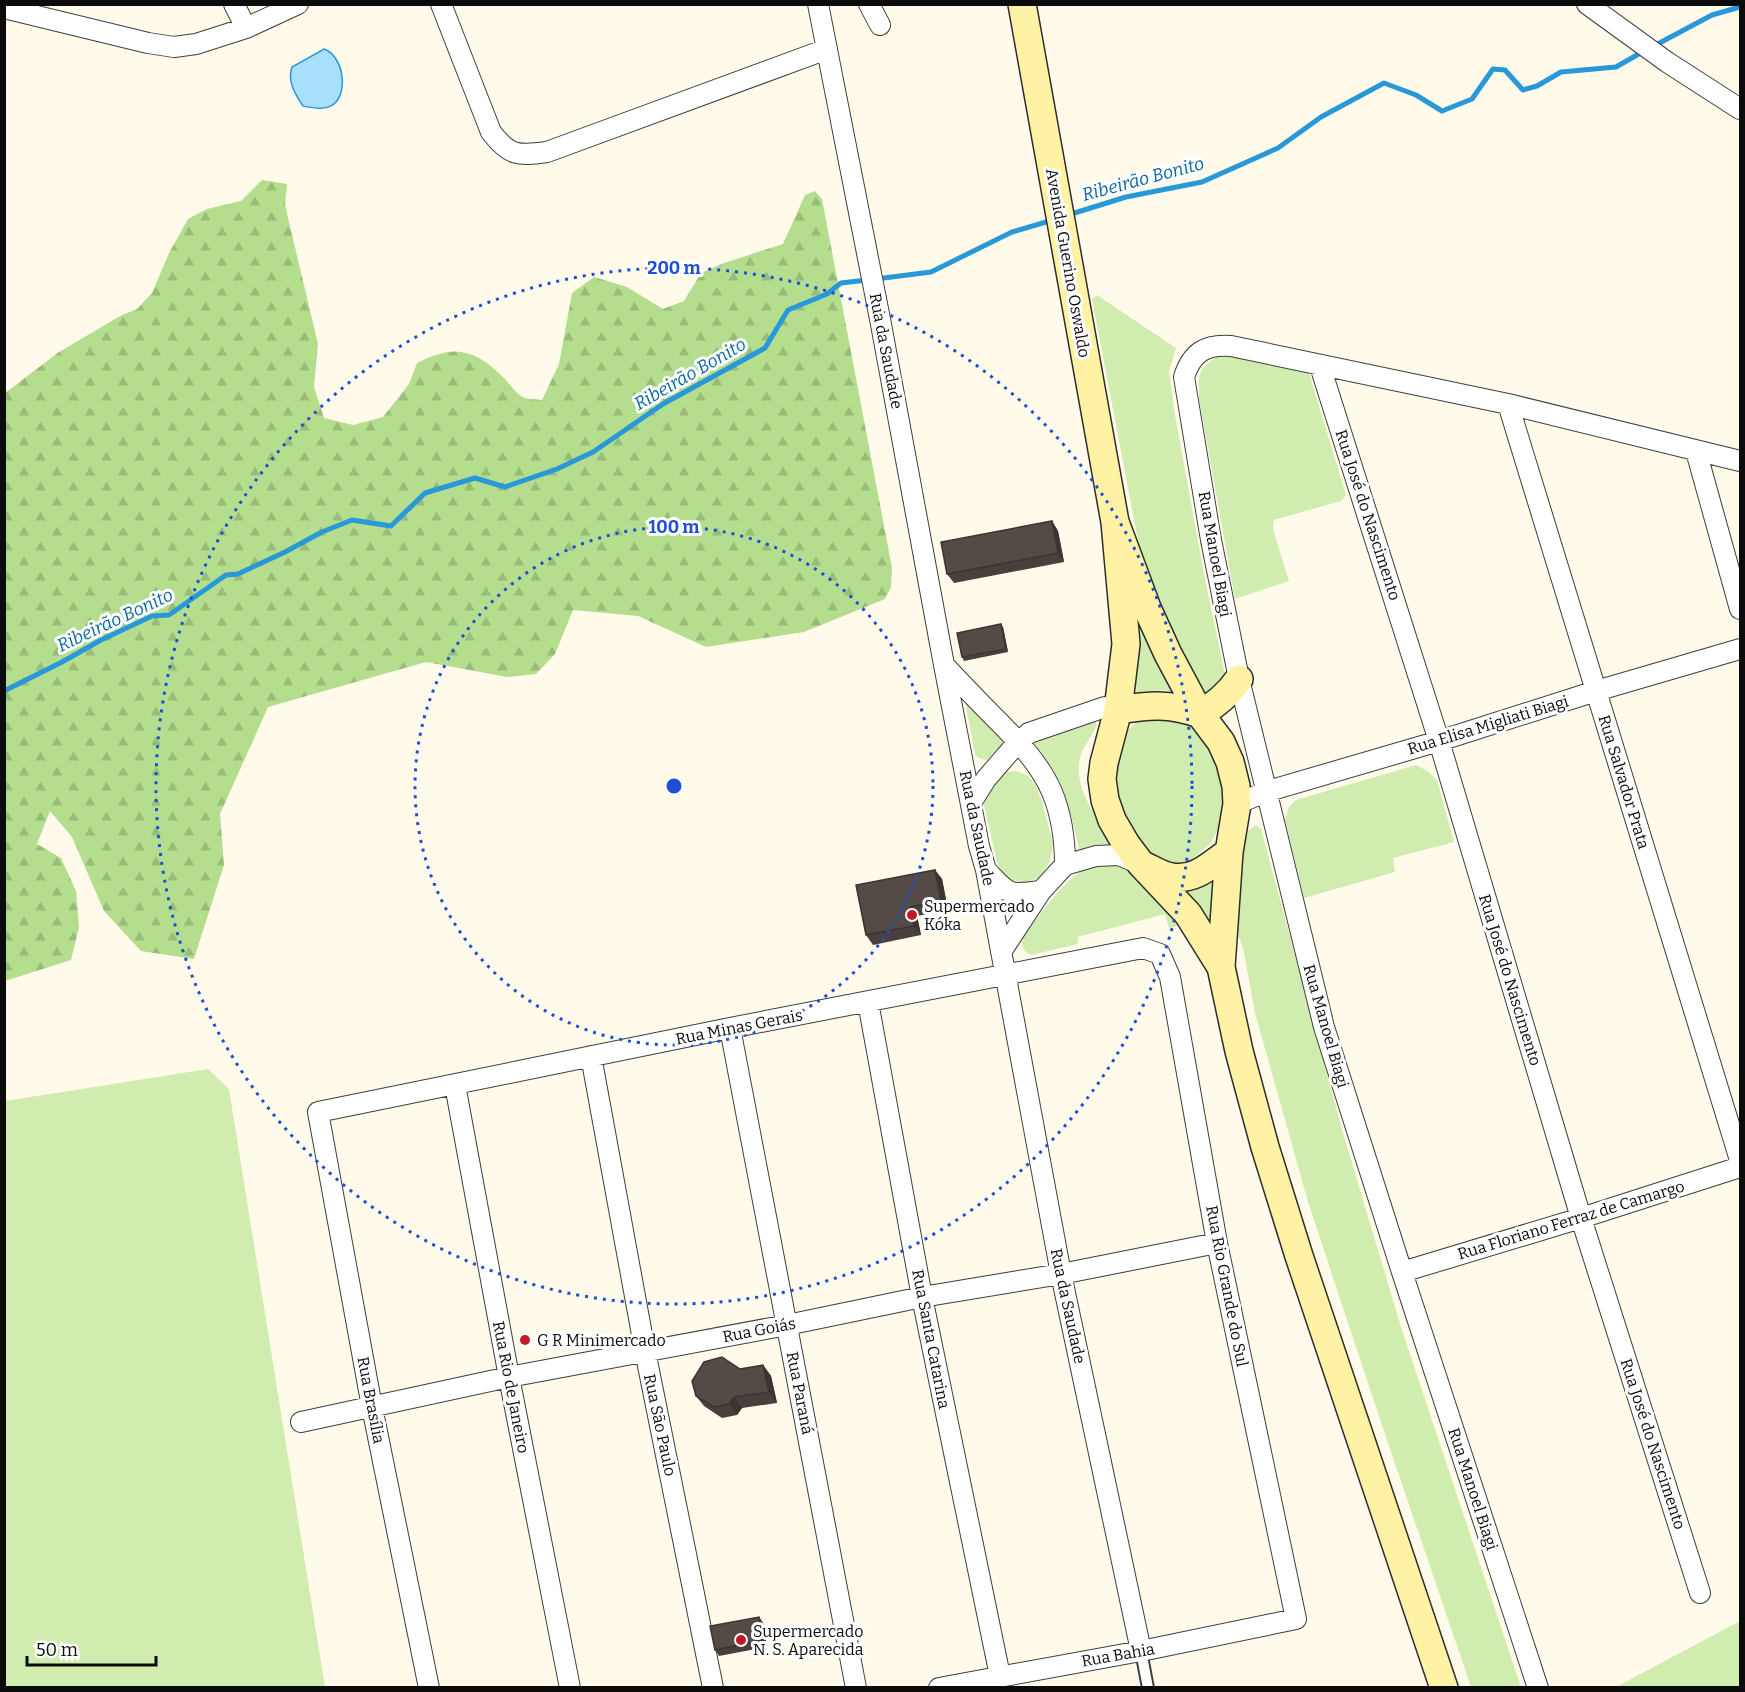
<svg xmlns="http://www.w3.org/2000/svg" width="1745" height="1692" font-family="Bitter,serif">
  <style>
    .grass { fill: #d1ecaf }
    .forest { fill: url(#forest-firs) }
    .water { fill: #a8dffb; stroke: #2998d8; stroke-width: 1.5 }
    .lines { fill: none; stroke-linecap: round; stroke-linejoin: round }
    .stream { stroke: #2998d8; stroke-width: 5 }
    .lane-casing { stroke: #3e3e3e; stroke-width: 14 }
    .street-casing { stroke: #3e3e3e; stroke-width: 22 }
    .secondary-casing { stroke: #2d2d2d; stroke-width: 30 }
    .lane { stroke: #fff; stroke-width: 10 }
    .street { stroke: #fff; stroke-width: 20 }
    .secondary { stroke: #fff2a4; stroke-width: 27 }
    .wall { fill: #48403c }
    .shaded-wall { fill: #3b3431 }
    .building { fill: #544b46; stroke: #3b3431; stroke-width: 1.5 }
    .ring { fill: none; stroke: #1d4ed8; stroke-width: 3; stroke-dasharray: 3 6 }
    .poi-dot { fill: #c51826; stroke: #fff; stroke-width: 2 }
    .labels { text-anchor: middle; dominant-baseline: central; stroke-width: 6; stroke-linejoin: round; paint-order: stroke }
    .street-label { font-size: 16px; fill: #0b0b0b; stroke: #fff }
    .poi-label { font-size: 16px; fill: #0b0b0b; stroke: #fff; text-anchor: start }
    .water-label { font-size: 18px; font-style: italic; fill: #0b67a6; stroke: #fff }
    .centre { fill: #1d4ed8; stroke: #fff; stroke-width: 3 }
    .ring-label { font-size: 18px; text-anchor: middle; font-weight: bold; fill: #1d4ed8; stroke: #fff; stroke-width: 6; stroke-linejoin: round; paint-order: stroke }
  </style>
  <defs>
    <pattern id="forest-firs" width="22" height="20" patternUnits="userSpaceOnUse" patternTransform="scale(1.5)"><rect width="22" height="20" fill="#b4de8d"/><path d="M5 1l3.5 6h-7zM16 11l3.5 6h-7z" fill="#99bd78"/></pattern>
  </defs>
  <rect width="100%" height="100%" fill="#fffae9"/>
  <path class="grass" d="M 1097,295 L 1176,348 L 1169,371 L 1175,415 L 1204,574 L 1225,675 L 1220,690 L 1206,697 L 1153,599 L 1140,551 L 1092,299 Z
    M 1220,355 C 1250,357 1280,365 1309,373 L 1346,495 L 1341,501 L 1274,520 L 1273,529 L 1289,581 L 1235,599 L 1199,398 C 1199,372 1197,369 1220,355 Z
    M 1139,616 L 1175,693 L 1164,690 L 1137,692 L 1134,682 L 1135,617 Z
    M 967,704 L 1003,738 L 1004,742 L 987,760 L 978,758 L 975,754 L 966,706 Z
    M 1143,716 L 1184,720 L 1194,728 L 1211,750 L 1224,780 L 1224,810 L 1219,827 L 1211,843 L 1191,860 L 1181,865 L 1171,864 L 1158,860 L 1147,851 L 1127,822 L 1116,793 L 1115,777 L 1125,733 Z
    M 1095,721 L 1097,725 C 1092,736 1083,746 1080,758 C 1072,788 1100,822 1114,847 L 1079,850 C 1072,812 1060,775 1035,745 L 1035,740 Z
    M 1416,765 L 1429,772 L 1437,780 L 1454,842 L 1393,858 L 1395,872 L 1304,898 L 1285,820 L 1289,807 L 1296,800 Z
    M 1016,771 C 1021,773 1026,774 1029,777 C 1041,787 1048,827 1053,843 C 1053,859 1043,882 1024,882 C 1019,882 1014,880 1009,880 L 1001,870 L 997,862 L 984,805 L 985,800 L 991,787 L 1003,773 Z
    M 1256,825 L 1261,829 L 1343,1133 L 1401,1327 L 1521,1687 L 1471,1687 L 1385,1434 L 1308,1202 L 1255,1013 L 1243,948 L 1233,922 L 1234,868 L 1249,830 Z
    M 1108,864 L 1120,865 L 1137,874 L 1187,924 L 1169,928 L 1165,914 L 1078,937 L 1078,944 L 1031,955 C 1022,951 1022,946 1022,937 C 1039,917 1066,876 1090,866 C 1095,864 1102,864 1108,864 Z
    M 1215,877 L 1214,926 L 1208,928 L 1180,892 Z
    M 208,1069 L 229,1089 L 325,1687 L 5,1687 L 5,1101 Z
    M 1740,1621 L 1740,1687 L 1616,1687 Z"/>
  <path class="forest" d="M 262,180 L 287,184 L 285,205 L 318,344 L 314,387 L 324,418 L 353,425 L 383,417 L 409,384 L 417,363 C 454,344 474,348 504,378 C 509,383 516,394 523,397 C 528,400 537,399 542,400 L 559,364 L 572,293 L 594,277 L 627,287 L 663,309 L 684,301 L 701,273 L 724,263 L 783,244 L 805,195 L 815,191 L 822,199 L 892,568 L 891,587 L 885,599 L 804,632 L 706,647 L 638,616 L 573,610 L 555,654 L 536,674 L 507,677 L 426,662 L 268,707 L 220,814 L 224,865 L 194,959 L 141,951 L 104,911 L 72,837 L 50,811 L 37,844 L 61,858 L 76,891 L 79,927 L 71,960 L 5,981 L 5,393 L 59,352 L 122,315 L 137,309 L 152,293 L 169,253 L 188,219 L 207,209 L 241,201 Z"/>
  <path class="water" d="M 324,49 C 342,55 349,89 335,103 C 327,111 313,108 303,106 C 295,94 287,81 292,67 Z"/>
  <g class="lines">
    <path class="stream" d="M 1652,47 L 1712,15 L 1740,7
      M 1068,215 L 1126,197 L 1202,182 L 1278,148 L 1321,117 L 1384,83 L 1416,95 L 1442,111 L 1472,99 L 1493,69 L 1505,70 L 1523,90 L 1537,86 L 1561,72 L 1616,67 L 1644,51
      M 876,279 L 931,272 L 1012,232 L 1053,220
      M 4,691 L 62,662 L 101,640 L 152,616 L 169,615 L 226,575 L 238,574 L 285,552 L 322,532 L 352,520 L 391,526 L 425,493 L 475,478 L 505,487 L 557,469 L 593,452 L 663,404 L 765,348 L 788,310 L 827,294 L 841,283 L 867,280"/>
    <defs>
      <path id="lane" d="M 1141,1651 L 1148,1688"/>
      <path id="street" d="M 234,4 L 246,28
        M 441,4 L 491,132 C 509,156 518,156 547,152 L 827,49
        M 818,4 L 880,319 L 944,665 L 979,846 L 986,870 L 1061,1274 L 1141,1651
        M 869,4 L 880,25
        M 1587,4 L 1667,62 L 1740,109
        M 4,8 L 148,43 L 174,47 L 196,44 L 246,28 L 298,4
        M 1320,366 L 1439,741 L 1581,1218 L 1700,1593
        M 1508,404 L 1740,1160
        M 1696,451 L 1740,609
        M 944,665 C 961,683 978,701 996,719 C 1017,740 1040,764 1052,792 C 1062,816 1065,839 1065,865
        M 971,803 L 986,779 L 1018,742 L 1029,733 L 1105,707 L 1118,710
        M 1237,804 L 1265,792 L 1439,741 L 1596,691 L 1740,649
        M 986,870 C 1009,894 1007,896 1041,891
        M 1001,952 L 1041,891 L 1065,865 L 1096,856 L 1119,855 L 1140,864
        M 868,1002 L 922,1297 L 1000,1676
        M 730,1028 L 856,1688
        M 591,1056 L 645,1351 L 713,1688
        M 455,1085 L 509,1377 L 570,1688
        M 1402,1272 L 1581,1218 L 1740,1167
        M 301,1422 L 509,1377 L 787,1325 L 922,1297 L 1061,1274 L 1217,1243
        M 429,1688 L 372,1407 L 318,1112 L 730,1028 L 1143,948 L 1160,954 L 1170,977 L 1217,1243 L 1296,1619 L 1141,1651 L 939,1688
        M 1538,1688 L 1402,1272 L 1324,1027 L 1239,679 L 1211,540 L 1184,377 C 1192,352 1206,344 1231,346 L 1508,404 L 1740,461"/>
      <path id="secondary" d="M 1022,4 L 1115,522 L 1126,644 L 1118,710 L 1104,763 L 1102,779 L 1105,800 L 1112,820 L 1126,844 L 1141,864 L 1188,914 L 1221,967
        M 1115,522 L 1147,608 L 1168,654 L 1200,714 L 1221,742 L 1230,762 L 1236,786 L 1237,804 L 1229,852 L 1221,967 L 1239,1051 L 1265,1147 L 1299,1256 L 1444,1688
        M 1118,710 C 1149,705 1169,703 1200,714
        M 1200,714 C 1216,704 1228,695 1239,679
        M 1145,866 C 1154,870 1163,876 1172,877 C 1196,881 1211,864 1229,852"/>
    </defs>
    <use href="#lane" class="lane-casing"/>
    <use href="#street" class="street-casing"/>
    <use href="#secondary" class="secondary-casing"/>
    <use href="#lane" class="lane"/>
    <use href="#street" class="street"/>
    <use href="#secondary" class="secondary"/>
  </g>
  <path class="wall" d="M 1052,521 L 1058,531 L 1064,562 L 954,583 L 947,574 Z
    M 1003,627 L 1008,652 L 964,661 L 962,657 Z
    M 935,870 L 942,879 L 948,910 L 917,916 L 921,935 L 873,945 L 866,935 Z
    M 763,1365 L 771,1376 L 777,1403 L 742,1408 L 737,1415 L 722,1418 L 704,1406 L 696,1396 L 740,1369 Z
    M 759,1617 L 763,1623 L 767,1647 L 719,1656 L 715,1650 Z"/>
  <path class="shaded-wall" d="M 1052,521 L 1058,531 L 1064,562 L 1058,553 Z
    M 1001,624 L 1003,627 L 1008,652 L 1006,649 Z
    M 935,870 L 942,879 L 948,910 L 941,900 Z
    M 910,907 L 917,916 L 921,935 L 914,926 Z
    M 763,1365 L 771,1376 L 777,1403 L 769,1392 Z
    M 734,1397 L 742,1408 L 737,1415 L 729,1404 Z
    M 759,1617 L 763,1623 L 767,1647 L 763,1640 Z"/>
  <path class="building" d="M 1052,521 L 1058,553 L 947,574 L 941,542 Z
    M 1001,624 L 1006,649 L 962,657 L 957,633 Z
    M 935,870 L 941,900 L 910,907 L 914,926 L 866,935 L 856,885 Z
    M 722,1357 L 740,1369 L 763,1365 L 769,1392 L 734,1397 L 729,1404 L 714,1407 L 696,1396 L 692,1381 L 704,1362 Z
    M 759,1617 L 763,1640 L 715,1650 L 710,1626 Z"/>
  <g class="ring">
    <circle cx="674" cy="786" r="259"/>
    <circle cx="674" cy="786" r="518"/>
  </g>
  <g class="poi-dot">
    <circle cx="912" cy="915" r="6"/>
    <circle cx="525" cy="1340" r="6"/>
    <circle cx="741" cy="1640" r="6"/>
  </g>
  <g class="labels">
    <g class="street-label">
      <text transform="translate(1068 263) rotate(80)">Avenida Guerino Oswaldo</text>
      <text transform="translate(886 351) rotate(79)">Rua da Saudade</text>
      <text transform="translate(1368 515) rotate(72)">Rua José do Nascimento</text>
      <text transform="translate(1215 554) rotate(80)">Rua Manoel Biagi</text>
      <text transform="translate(1488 725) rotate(-17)">Rua Elisa Migliati Biagi</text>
      <text transform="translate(1624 782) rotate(73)">Rua Salvador Prata</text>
      <text transform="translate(977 828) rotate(78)">Rua da Saudade</text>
      <text transform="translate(1510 980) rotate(73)">Rua José do Nascimento</text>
      <text transform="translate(1326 1026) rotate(74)">Rua Manoel Biagi</text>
      <text transform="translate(739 1027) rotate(-11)">Rua Minas Gerais</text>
      <text transform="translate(1571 1220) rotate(-17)">Rua Floriano Ferraz de Camargo</text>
      <text transform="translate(1227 1286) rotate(79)">Rua Rio Grande do Sul</text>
      <text transform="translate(1068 1306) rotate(78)">Rua da Saudade</text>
      <text transform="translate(759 1330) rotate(-11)">Rua Goiás</text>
      <text transform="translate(931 1339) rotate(79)">Rua Santa Catarina</text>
      <text transform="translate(511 1387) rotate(79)">Rua Rio de Janeiro</text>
      <text transform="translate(800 1393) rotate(79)">Rua Paraná</text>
      <text transform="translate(371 1400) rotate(79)">Rua Brasília</text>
      <text transform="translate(660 1425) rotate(78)">Rua São Paulo</text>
      <text transform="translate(1653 1444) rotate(72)">Rua José do Nascimento</text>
      <text transform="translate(1473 1489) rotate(72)">Rua Manoel Biagi</text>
      <text transform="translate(1118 1655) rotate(-10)">Rua Bahia</text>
    </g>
    <g class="poi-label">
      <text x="924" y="906">Supermercado<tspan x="924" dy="18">Kóka</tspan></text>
      <text x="537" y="1340">G R Minimercado</text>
      <text x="753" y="1631">Supermercado<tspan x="753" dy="18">N. S. Aparecida</tspan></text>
    </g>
    <g class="water-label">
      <text transform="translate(1143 179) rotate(-15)">Ribeirão Bonito</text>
      <text transform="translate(690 374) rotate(-30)">Ribeirão Bonito</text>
      <text transform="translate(115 620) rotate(-25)">Ribeirão Bonito</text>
    </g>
  </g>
  <circle cx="674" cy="786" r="9" class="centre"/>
  <g class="ring-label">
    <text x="674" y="274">200 m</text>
    <text x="674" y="533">100 m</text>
  </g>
  <rect width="1745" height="1692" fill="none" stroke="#0b0b0b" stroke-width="12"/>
  <path d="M27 1656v9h129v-9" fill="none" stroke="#0b0b0b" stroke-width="3"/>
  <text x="36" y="1656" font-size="18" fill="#0b0b0b" stroke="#ffffff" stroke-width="4.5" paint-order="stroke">50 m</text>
</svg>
